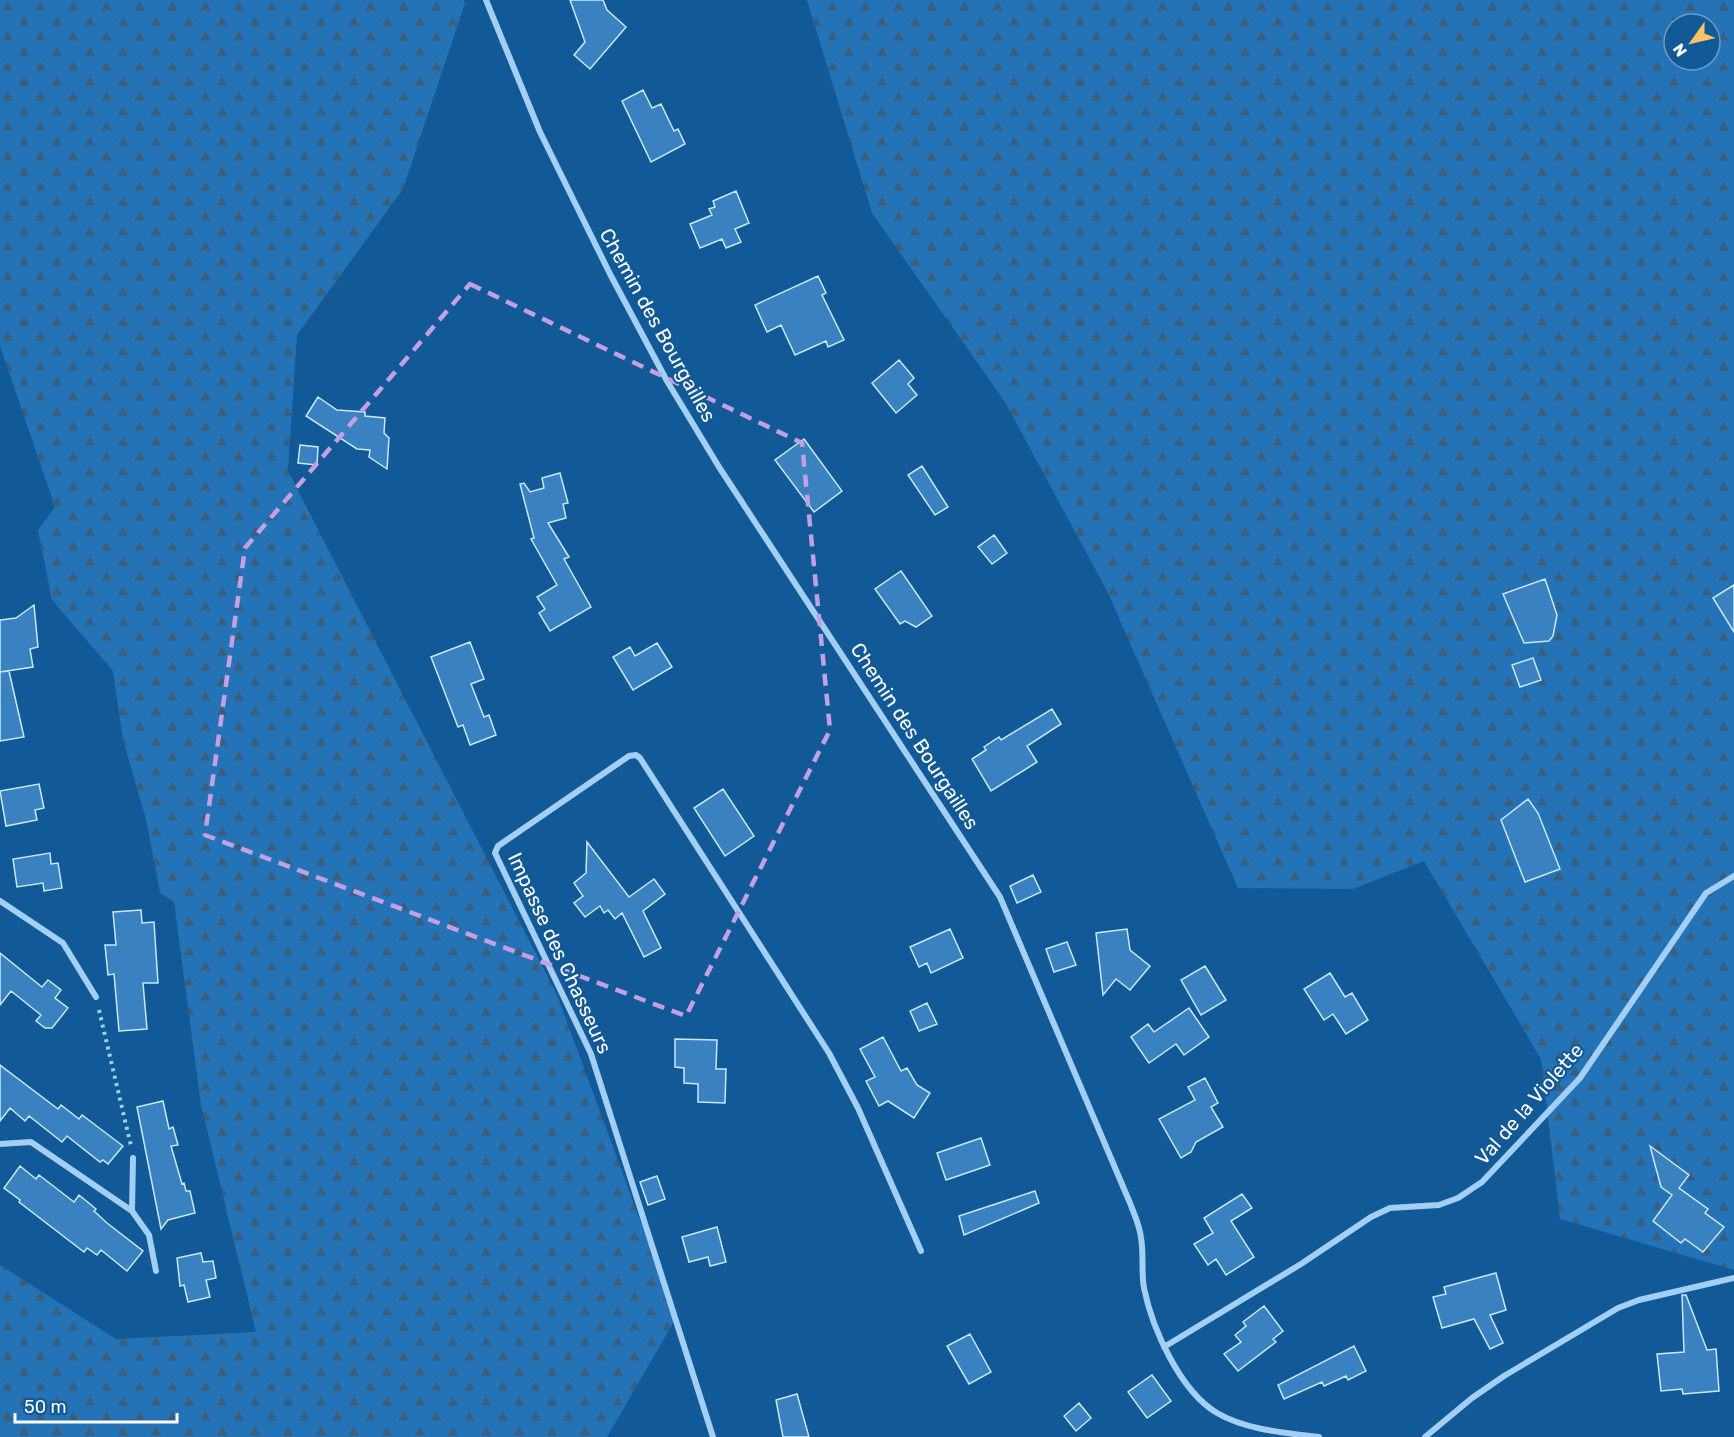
<svg xmlns="http://www.w3.org/2000/svg" width="1734" height="1437" font-family="Rubik,sans-serif">
  <style>
    .forest { fill: url(#forest-firs); fill-rule: evenodd }
    .building { fill: #3a82bf; stroke: #cae6fd; stroke-width: 1.5 }
    .lines { fill: none; stroke-linecap: round; stroke-linejoin: round }
    .path { stroke: #a2cff3; stroke-width: 4; stroke-dasharray: 3 4.5; stroke-linecap: butt }
    .minor { stroke: #a2cff3; stroke-width: 6 }
    .marked { fill: none; stroke: #c4a0e2; stroke-width: 4.5; stroke-dasharray: 12 8; stroke-linejoin: round }
    .labels { text-anchor: middle; dominant-baseline: central; stroke-width: 4.5; stroke-linejoin: round; paint-order: stroke }
    .street-label { font-size: 20px; fill: #fff; stroke: #115997 }
  </style>
  <defs>
    <pattern id="forest-firs" width="22" height="20" patternUnits="userSpaceOnUse" patternTransform="scale(1.5)"><rect width="22" height="20" fill="#2473b6"/><path d="M5 1l3.5 6h-7zM16 11l3.5 6h-7z" fill="#3a5e7c"/></pattern>
  </defs>
  <rect width="100%" height="100%" fill="#115997"/>
  <path class="forest" d="M 0,0 L 464,0 L 465,3 L 403,189 L 297,335 L 288,471 L 557,995 L 676,1318 L 607,1437 L 0,1437 L 0,1265 L 116,1339 L 256,1332 L 201,1105 L 174,902 L 160,893 L 146,819 L 123,740 L 113,671 L 52,600 L 38,530 L 55,507 L 0,346 Z
    M 807,0 L 1734,0 L 1734,1270 L 1560,1219 L 1541,1059 L 1424,861 L 1353,889 L 1238,888 L 1107,591 L 1005,402 L 872,213 ZM 1674,24 L 1710,24 L 1710,60 L 1674,60 Z"/>
  <path class="building" d="M 570,0 L 603,0 L 607,10 L 626,27 L 590,69 L 574,55 L 585,42 Z
    M 643,90 L 652,108 L 661,104 L 674,131 L 678,129 L 685,144 L 651,162 L 622,101 Z
    M 736,191 L 749,223 L 735,229 L 741,242 L 726,248 L 722,239 L 700,248 L 690,224 L 712,215 L 709,209 L 715,207 L 713,201 Z
    M 818,276 L 826,293 L 822,295 L 844,340 L 828,347 L 826,341 L 795,355 L 781,325 L 767,332 L 755,305 Z
    M 899,360 L 914,378 L 908,384 L 917,395 L 896,413 L 872,383 Z
    M 318,397 L 337,410 L 365,412 L 365,416 L 385,418 L 384,433 L 389,438 L 387,469 L 369,457 L 370,450 L 357,449 L 306,416 Z
    M 804,439 L 842,491 L 814,512 L 775,460 Z
    M 300,445 L 318,447 L 317,465 L 298,463 Z
    M 922,466 L 948,507 L 935,515 L 908,475 Z
    M 560,473 L 568,503 L 563,504 L 566,518 L 548,523 L 569,557 L 564,559 L 591,607 L 550,631 L 539,613 L 545,609 L 537,597 L 557,585 L 531,539 L 534,538 L 520,484 L 524,483 L 530,492 L 544,488 L 542,478 Z
    M 994,535 L 1007,553 L 992,564 L 978,547 Z
    M 901,571 L 932,616 L 916,627 L 905,621 L 900,624 L 875,589 Z
    M 1545,579 L 1557,615 L 1553,636 L 1549,641 L 1524,643 L 1503,594 Z
    M 1734,585 L 1734,632 L 1713,598 Z
    M 34,605 L 38,647 L 30,649 L 33,667 L 0,672 L 0,620 L 16,618 Z
    M 470,642 L 484,679 L 471,684 L 484,717 L 489,715 L 496,735 L 470,745 L 463,725 L 458,727 L 431,657 Z
    M 657,643 L 672,667 L 633,690 L 613,657 L 630,647 L 635,656 Z
    M 1533,658 L 1541,680 L 1520,687 L 1512,665 Z
    M 9,671 L 24,737 L 0,741 L 0,672 Z
    M 1052,709 L 1061,724 L 1027,746 L 1037,762 L 991,791 L 972,759 L 986,750 L 984,747 L 999,737 L 1001,740 Z
    M 39,784 L 44,808 L 35,810 L 37,820 L 6,826 L 0,791 Z
    M 723,789 L 754,836 L 725,856 L 694,808 Z
    M 1528,799 L 1538,813 L 1560,869 L 1525,882 L 1501,820 Z
    M 587,842 L 629,897 L 654,879 L 665,894 L 643,911 L 661,948 L 644,957 L 622,913 L 615,919 L 608,910 L 604,913 L 600,906 L 585,917 L 574,903 L 583,896 L 574,883 L 586,873 Z
    M 50,853 L 51,864 L 58,863 L 62,888 L 44,891 L 43,883 L 17,887 L 13,859 Z
    M 1033,875 L 1041,892 L 1017,903 L 1010,886 Z
    M 141,910 L 142,923 L 154,922 L 158,983 L 143,983 L 147,1029 L 119,1031 L 114,974 L 108,975 L 105,945 L 116,945 L 113,912 Z
    M 950,929 L 963,958 L 931,973 L 927,963 L 919,967 L 910,947 Z
    M 1127,929 L 1130,950 L 1150,966 L 1130,990 L 1116,979 L 1103,995 L 1096,933 Z
    M 1067,942 L 1076,965 L 1054,972 L 1046,949 Z
    M 0,953 L 42,987 L 48,980 L 61,990 L 55,998 L 68,1008 L 52,1028 L 45,1028 L 36,1021 L 41,1015 L 11,991 L 0,1005 Z
    M 1205,966 L 1226,1000 L 1201,1015 L 1181,980 Z
    M 1330,973 L 1345,997 L 1352,993 L 1368,1020 L 1346,1034 L 1333,1014 L 1324,1020 L 1304,989 Z
    M 927,1003 L 937,1024 L 919,1031 L 910,1011 Z
    M 1189,1008 L 1209,1037 L 1184,1055 L 1176,1044 L 1149,1063 L 1131,1037 L 1148,1024 L 1154,1032 Z
    M 883,1037 L 901,1071 L 907,1068 L 917,1085 L 930,1093 L 914,1118 L 888,1101 L 879,1106 L 866,1081 L 875,1077 L 860,1049 Z
    M 675,1039 L 717,1040 L 716,1069 L 726,1069 L 725,1103 L 698,1102 L 698,1084 L 684,1083 L 684,1068 L 675,1067 Z
    M 0,1065 L 58,1109 L 61,1105 L 79,1119 L 82,1115 L 123,1146 L 108,1164 L 103,1160 L 100,1162 L 67,1136 L 62,1142 L 29,1116 L 25,1121 L 10,1108 L 0,1121 Z
    M 1205,1078 L 1218,1103 L 1211,1107 L 1223,1127 L 1196,1142 L 1191,1152 L 1181,1158 L 1159,1119 L 1195,1100 L 1188,1087 Z
    M 163,1101 L 169,1129 L 173,1127 L 178,1145 L 171,1146 L 182,1184 L 184,1183 L 186,1191 L 190,1191 L 195,1213 L 168,1220 L 161,1229 L 137,1107 Z
    M 981,1138 L 990,1165 L 946,1180 L 937,1153 Z
    M 1650,1146 L 1689,1175 L 1679,1188 L 1708,1209 L 1705,1213 L 1724,1227 L 1703,1252 L 1685,1239 L 1681,1243 L 1653,1221 L 1672,1195 L 1661,1187 Z
    M 20,1166 L 36,1179 L 39,1175 L 74,1202 L 79,1195 L 96,1209 L 94,1211 L 107,1223 L 143,1251 L 127,1271 L 101,1250 L 97,1255 L 87,1248 L 84,1252 L 19,1202 L 20,1200 L 4,1188 Z
    M 657,1176 L 665,1199 L 648,1205 L 640,1182 Z
    M 1035,1191 L 1039,1203 L 964,1235 L 959,1216 Z
    M 1242,1194 L 1252,1208 L 1231,1221 L 1254,1257 L 1226,1275 L 1216,1259 L 1208,1265 L 1194,1244 L 1213,1233 L 1204,1218 Z
    M 717,1227 L 726,1262 L 710,1266 L 708,1257 L 689,1262 L 682,1237 Z
    M 201,1253 L 203,1262 L 213,1261 L 216,1278 L 206,1280 L 210,1297 L 188,1302 L 184,1285 L 180,1286 L 177,1258 Z
    M 1496,1273 L 1506,1310 L 1490,1315 L 1503,1343 L 1490,1349 L 1474,1319 L 1442,1328 L 1433,1297 L 1446,1294 L 1444,1287 Z
    M 1682,1295 L 1686,1295 L 1707,1350 L 1716,1349 L 1719,1391 L 1683,1394 L 1682,1389 L 1661,1391 L 1657,1354 L 1684,1352 Z
    M 1264,1306 L 1283,1331 L 1273,1339 L 1276,1342 L 1238,1371 L 1224,1354 L 1241,1342 L 1235,1335 L 1246,1326 L 1243,1322 Z
    M 970,1334 L 991,1372 L 969,1384 L 947,1346 Z
    M 1354,1346 L 1366,1371 L 1348,1380 L 1346,1376 L 1324,1386 L 1322,1382 L 1284,1399 L 1278,1385 Z
    M 1152,1375 L 1171,1401 L 1147,1418 L 1128,1392 Z
    M 797,1394 L 809,1437 L 783,1437 L 776,1400 Z
    M 1079,1403 L 1091,1418 L 1076,1431 L 1064,1416 Z"/>
  <g class="lines">
    <path class="path" d="M 99,1010 L 131,1146"/>
    <path class="minor" d="M 486,0 L 540,132 L 610,274 L 667,381 L 719,467 L 1000,897 L 1130,1203 C 1134,1214 1140,1226 1141,1238 C 1144,1254 1141,1272 1144,1288 C 1152,1328 1180,1391 1217,1413 C 1246,1430 1286,1433 1319,1437
      M 0,901 L 63,943 L 96,997
      M 0,1144 L 31,1142 L 132,1211 L 149,1235 L 156,1271
      M 132,1211 L 133,1158
      M 1164,1347 L 1301,1264 L 1371,1217 L 1390,1208 L 1439,1205 L 1458,1198 L 1482,1182 L 1580,1078 L 1706,893 L 1734,876
      M 713,1437 L 591,1054 L 495,853 L 498,846 L 629,756 L 636,755 L 640,758 L 829,1053 L 858,1108 L 921,1251
      M 1425,1437 L 1472,1398 L 1504,1376 L 1618,1308 L 1639,1300 L 1734,1278"/>
  </g>
  <path class="marked" d="M 470,284 L 802,443 L 830,730 L 686,1016 L 205,835 L 245,548 Z"/>
  <g class="labels">
    <g class="street-label">
      <text transform="translate(658 325) rotate(61)">Chemin des Bourgailles</text>
      <text transform="translate(915 736) rotate(57)">Chemin des Bourgailles</text>
      <text transform="translate(560 953) rotate(65)">Impasse des Chasseurs</text>
      <text transform="translate(1529 1104) rotate(-49)">Val de la Violette</text>
    </g>
  </g>
  <g transform="translate(1692 42) rotate(236)"><circle r="28" fill="#115997" stroke="#709bc1" stroke-width="1.5"/>
  <path d="M0-4.5L10 22L0 15L-10 22Z" fill="#ffc364"/>
  <text y="-9" font-size="16" font-weight="bold" text-anchor="middle" fill="#ffffff">N</text>
  </g>
  <path d="M15 1413v9h162v-9" fill="none" stroke="#ffffff" stroke-width="3"/>
  <text x="24" y="1413" font-size="18" fill="#ffffff" stroke="#115997" stroke-width="4.5" paint-order="stroke">50 m</text>
</svg>
